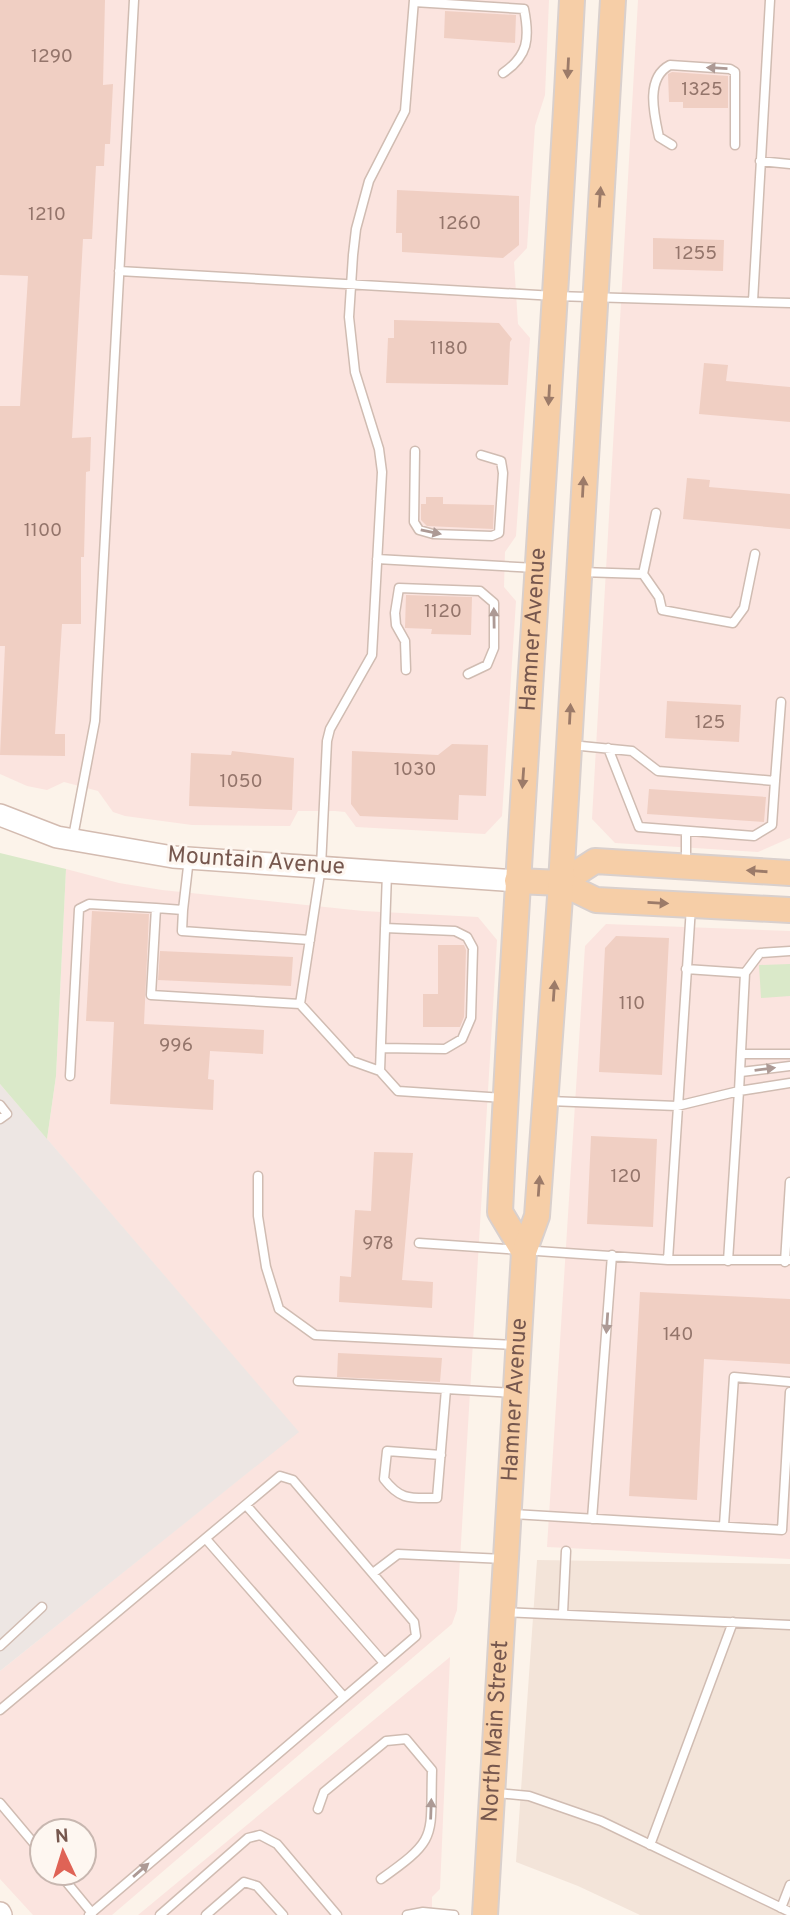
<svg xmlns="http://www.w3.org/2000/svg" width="790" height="1915" font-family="Overpass,sans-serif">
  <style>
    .residential { fill: #f3e4d9 }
    .commercial { fill: #fbe4df; fill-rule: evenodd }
    .industrial { fill: #ede6e3 }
    .green { fill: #dae9c9 }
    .building { fill: #f0cfc3 }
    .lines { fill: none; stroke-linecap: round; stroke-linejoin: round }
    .lane-casing { stroke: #d0bcb2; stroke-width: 11 }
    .secondary-casing { stroke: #d3bbb0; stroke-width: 24 }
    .primary-casing { stroke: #d9d0cd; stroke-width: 28 }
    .lane { stroke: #fff; stroke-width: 8 }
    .secondary { stroke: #fff; stroke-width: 21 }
    .primary { stroke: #f6cea7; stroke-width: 24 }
    .oneway { fill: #9c7b69 }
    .oneway2 { fill: #ad9a95 }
    .labels { text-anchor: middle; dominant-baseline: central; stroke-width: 6; stroke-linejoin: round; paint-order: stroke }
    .number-label { font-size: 19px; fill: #94756b }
    .street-label { font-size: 23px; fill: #76574e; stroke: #fef7f1 }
  </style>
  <rect width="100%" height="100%" fill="#fcf3ea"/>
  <path class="residential" d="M 537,1560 L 790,1564 L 790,1915 L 640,1915 L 578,1886 L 516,1862 Z"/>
  <path class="commercial" d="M 0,0 L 549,0 L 545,95 L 535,126 L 527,248 L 514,262 L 518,324 L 530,338 L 516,536 L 505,552 L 504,587 L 516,601 L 502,816 L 485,834 L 356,827 L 345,812 L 335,811 L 298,811 L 290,826 L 192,825 L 125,816 L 113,812 L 98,791 L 64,782 L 47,790 L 27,786 L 0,774 Z
    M 638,0 L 790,0 L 790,838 L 758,852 L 615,843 L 592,819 Z
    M 66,869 L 119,883 L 162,890 L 363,911 L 478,917 L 497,940 L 457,1610 L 452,1624 L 112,1915 L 33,1915 L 0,1879 L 0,1671 L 298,1432 L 47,1139 L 56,1076 ZM 42,1831 L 84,1831 L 84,1873 L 42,1873 Z
    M 606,924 L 790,931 L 790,1559 L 547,1547 L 585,946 Z
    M 450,1657 L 440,1889 L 432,1897 L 432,1915 L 138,1915 Z"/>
  <path class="industrial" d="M 0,1084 L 299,1432 L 0,1671 Z"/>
  <path class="green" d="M 0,853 L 66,869 L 56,1076 L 47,1139 L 0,1084 Z
    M 790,964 L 790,996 L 761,998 L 759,965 Z"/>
  <path class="building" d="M 0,0 L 105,0 L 103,85 L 113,84 L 110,144 L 105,144 L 104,166 L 96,166 L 92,239 L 83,239 L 72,438 L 91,437 L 90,471 L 86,472 L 84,557 L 81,557 L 81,624 L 62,624 L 55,734 L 65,734 L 65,756 L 0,755 L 5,646 L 0,646 L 0,406 L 20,406 L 28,276 L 0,275 Z
    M 445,11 L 516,15 L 515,43 L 444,38 Z
    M 672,72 L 728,76 L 728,108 L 683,108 L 683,102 L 669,102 L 668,74 Z
    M 397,190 L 519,196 L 519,245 L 503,258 L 402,252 L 402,233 L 396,233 Z
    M 653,238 L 724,240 L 723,271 L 653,269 Z
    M 394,320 L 499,323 L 512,339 L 510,342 L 508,385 L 386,383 L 388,338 L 394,338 Z
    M 704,363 L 728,365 L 726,381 L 790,387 L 790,422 L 699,414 Z
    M 687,478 L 710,480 L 709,487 L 790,494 L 790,529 L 683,519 Z
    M 426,497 L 443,497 L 443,504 L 494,505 L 493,529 L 427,526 L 421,520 L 421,504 L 426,504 Z
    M 406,595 L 472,597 L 471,635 L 431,634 L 432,629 L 405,628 Z
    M 667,701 L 741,705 L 739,742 L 665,738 Z
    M 452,744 L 488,745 L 486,796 L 459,795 L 458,820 L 360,816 L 351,804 L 352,751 L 438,755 Z
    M 232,751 L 294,758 L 292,810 L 189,806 L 191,753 L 231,755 Z
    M 649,789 L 766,797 L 764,822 L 647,814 Z
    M 92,911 L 149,914 L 144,1024 L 264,1030 L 263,1054 L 210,1051 L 208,1079 L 214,1080 L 213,1110 L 110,1104 L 114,1022 L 86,1021 Z
    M 616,936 L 669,938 L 662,1075 L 599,1072 L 605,948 Z
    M 438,945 L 464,945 L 466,950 L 464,1017 L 460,1027 L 423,1027 L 423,994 L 438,994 Z
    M 160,951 L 293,957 L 291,986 L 158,980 Z
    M 591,1136 L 657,1139 L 653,1227 L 587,1224 Z
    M 374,1152 L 413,1153 L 402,1280 L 433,1282 L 432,1308 L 339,1302 L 340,1276 L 351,1277 L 355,1210 L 371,1211 Z
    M 640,1292 L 790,1299 L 790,1364 L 704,1359 L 697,1500 L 629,1496 Z
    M 338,1353 L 442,1358 L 440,1382 L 337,1377 Z"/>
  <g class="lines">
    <defs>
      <path id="lane" d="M 414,2 L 524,9 C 530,39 528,56 503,73
        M 672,145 L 659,137 C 654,114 645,78 670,65 L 730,69 L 735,72 L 735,145
        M 760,161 L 790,164
        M 119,271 L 555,296 L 790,303
        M 753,301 L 770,0
        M 415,451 L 414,522 L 419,530 L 433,534 L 492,536 L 499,533 L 503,473 L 501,461 L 481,455
        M 377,559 L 536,568
        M 581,572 L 643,574 L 656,513
        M 643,574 L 659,597 L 662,610 L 733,623 L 744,608 L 755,554
        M 406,670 L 405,641 L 396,625 L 395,613 L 399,588 L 480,591 L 494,603 L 494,648 L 487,665 L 468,674
        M 571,745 L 632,751 L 658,771 L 775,781 L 772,825 L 754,836 L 639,827 L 608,748
        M 775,781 L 781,702
        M 686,831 L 686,863
        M 73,837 L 95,721 L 134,0
        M 189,858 L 183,910 L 156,908 L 151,995 L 300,1004 L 321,867 L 327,741 L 330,729 L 372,655 L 382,472 L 379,449 L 355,372 L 349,317 L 353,255 L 356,229 L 369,181 L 405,111 L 414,0
        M 183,910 L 182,931 L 310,940
        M 686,969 L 745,973 L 739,1091 L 790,1083
        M 745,973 L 760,953 L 790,951
        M 300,1004 L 352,1061 L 380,1071 L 387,873
        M 381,1048 L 445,1049 L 462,1039 L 471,1018 L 473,948 L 467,937 L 455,931 L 385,928
        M 742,1054 L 790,1054
        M 380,1071 L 398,1091 L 504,1098
        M 741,1072 L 790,1066
        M 70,1076 L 79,909 L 89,904 L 156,908
        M 549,1101 L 677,1106 L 739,1091 L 728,1261
        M 0,1105 L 7,1114 L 0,1119
        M 258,1176 L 258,1216 L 266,1267 L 279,1309 L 315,1335 L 515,1345
        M 419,1243 L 668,1260 L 790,1260
        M 668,1260 L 691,907
        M 785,1262 L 790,1182
        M 298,1381 L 446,1389
        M 441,1455 L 387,1451 L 384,1479 C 401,1501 411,1498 437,1498 L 446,1389 L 513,1393
        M 246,1505 L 384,1663
        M 513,1514 L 782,1530 L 790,1392
        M 592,1519 L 612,1255
        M 724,1525 L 734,1377 L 790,1382
        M 206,1539 L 344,1697
        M 373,1573 L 398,1554 L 504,1559
        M 505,1612 L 790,1625
        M 563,1613 L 566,1551
        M 0,1646 L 42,1607
        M 0,1710 L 280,1476 L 293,1480 L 414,1622 L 416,1636 L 89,1915
        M 496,1793 L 529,1796 L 601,1821 L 790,1912
        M 0,1803 L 42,1853
        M 318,1809 L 324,1792 L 386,1741 L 406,1739 L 432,1770 C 430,1838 439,1838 381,1879
        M 650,1845 L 733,1622
        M 59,1873 L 92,1913
        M 781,1908 L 790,1885
        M 160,1915 L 248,1838 L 260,1835 L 277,1844 L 337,1915
        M 206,1915 L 244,1882 L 257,1886 L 283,1915
        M 407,1915 L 423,1912 L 454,1915"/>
      <path id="secondary" d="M 0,815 L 57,837 L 173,857 L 517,881
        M 0,1913 L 1,1915"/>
      <g id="primary">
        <path d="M 517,881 L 561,883 L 595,861 L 790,873"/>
        <path d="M 561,883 L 596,900 L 790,910"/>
        <path id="s1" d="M 524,1252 L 500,1212 C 519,807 551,404 572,0"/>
        <path id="s2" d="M 485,1915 L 524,1252 L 537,1216 L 561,883 L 613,0"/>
      </g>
    </defs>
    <use href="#lane" class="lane-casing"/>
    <use href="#secondary" class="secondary-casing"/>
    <use href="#primary" class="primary-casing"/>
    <use href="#lane" class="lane"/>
    <use href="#secondary" class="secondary"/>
    <use href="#primary" class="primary"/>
  </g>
  <defs><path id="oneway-solid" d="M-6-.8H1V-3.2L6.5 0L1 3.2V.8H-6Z" transform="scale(1.75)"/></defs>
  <g class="oneway">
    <use href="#oneway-solid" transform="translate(568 68) rotate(93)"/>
    <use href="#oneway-solid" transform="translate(600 197) rotate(-86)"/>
    <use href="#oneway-solid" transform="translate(549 395) rotate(93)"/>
    <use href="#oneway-solid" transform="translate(583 487) rotate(-87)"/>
    <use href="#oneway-solid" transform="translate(570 714) rotate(-87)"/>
    <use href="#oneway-solid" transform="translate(523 778) rotate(94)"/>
    <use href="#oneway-solid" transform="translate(757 871) rotate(-176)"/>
    <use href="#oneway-solid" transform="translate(658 903) rotate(3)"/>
    <use href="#oneway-solid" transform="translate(554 991) rotate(-86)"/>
    <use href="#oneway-solid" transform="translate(539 1186) rotate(-86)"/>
  </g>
  <g class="oneway2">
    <use href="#oneway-solid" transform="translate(717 68) rotate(-177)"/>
    <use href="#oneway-solid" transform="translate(431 532) rotate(12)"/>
    <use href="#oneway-solid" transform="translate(494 618) rotate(-91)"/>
    <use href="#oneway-solid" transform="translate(765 1069) rotate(-7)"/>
    <use href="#oneway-solid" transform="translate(607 1323) rotate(94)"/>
    <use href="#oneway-solid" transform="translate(431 1809) rotate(-88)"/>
    <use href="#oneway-solid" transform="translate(141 1870) rotate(-41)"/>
  </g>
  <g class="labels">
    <g class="number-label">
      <text x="52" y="57">1290</text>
      <text x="702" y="90">1325</text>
      <text x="47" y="215">1210</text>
      <text x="460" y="224">1260</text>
      <text x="696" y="254">1255</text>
      <text x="449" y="349">1180</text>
      <text x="43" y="531">1100</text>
      <text x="443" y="612">1120</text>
      <text x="710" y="723">125</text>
      <text x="415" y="770">1030</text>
      <text x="241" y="782">1050</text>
      <text x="632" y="1004">110</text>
      <text x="176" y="1046">996</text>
      <text x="626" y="1177">120</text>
      <text x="378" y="1244">978</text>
      <text x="678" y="1335">140</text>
    </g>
    <g class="street-label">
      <text stroke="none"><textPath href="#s1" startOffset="630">Hamner Avenue</textPath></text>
      <text transform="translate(256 862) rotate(4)">Mountain Avenue</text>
      <text stroke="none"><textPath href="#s2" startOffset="516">Hamner Avenue</textPath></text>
      <text stroke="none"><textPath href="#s2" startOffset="184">North Main Street</textPath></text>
    </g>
  </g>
  <g transform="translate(63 1852) rotate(356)"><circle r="33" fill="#fef7f1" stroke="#c8b7b0" stroke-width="2"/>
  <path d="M0-5L12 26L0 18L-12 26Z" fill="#df6356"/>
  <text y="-10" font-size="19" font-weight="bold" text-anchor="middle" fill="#76574e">N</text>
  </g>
</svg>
